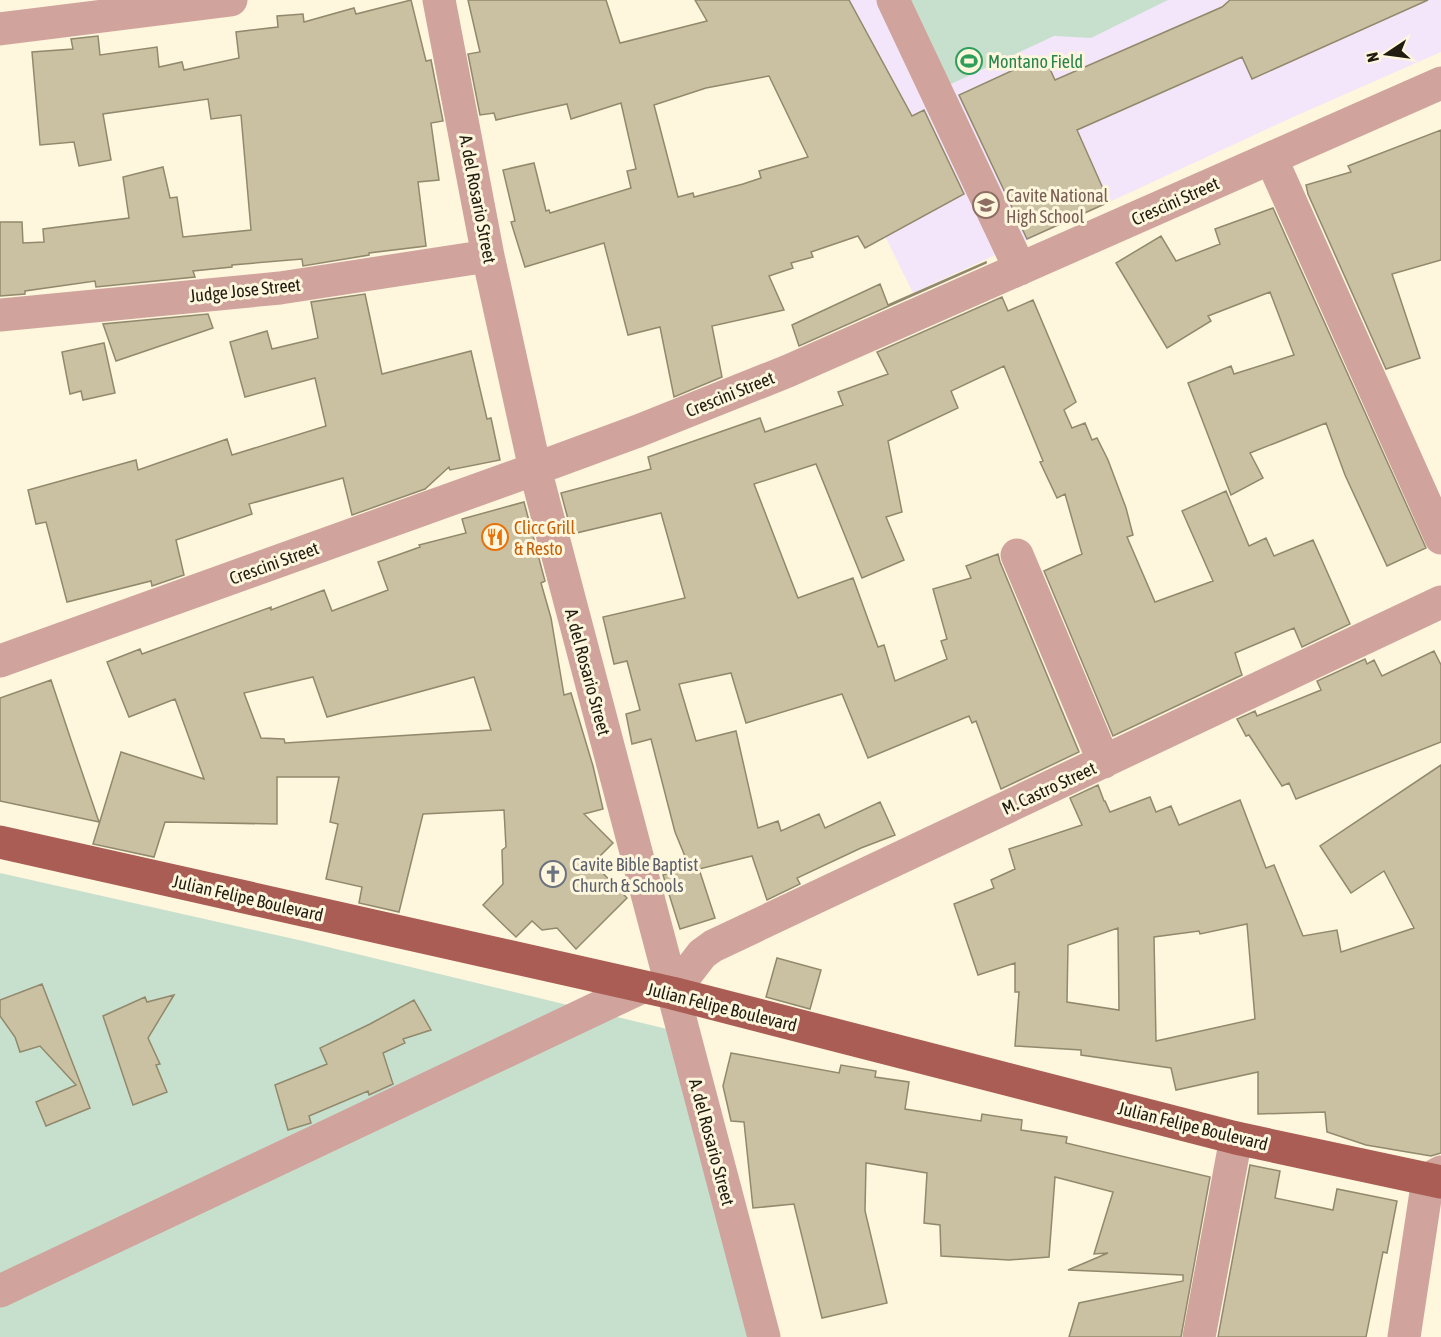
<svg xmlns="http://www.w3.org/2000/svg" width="1441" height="1337" font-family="'Asap Condensed',sans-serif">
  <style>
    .education { fill: #f4e6fa }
    .green { fill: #c7e0ce }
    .building { fill: #cac0a2; stroke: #92896c; stroke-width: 1.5; fill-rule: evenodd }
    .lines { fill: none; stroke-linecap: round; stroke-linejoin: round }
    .minor { stroke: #d0a49d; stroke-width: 33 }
    .major { stroke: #aa5d54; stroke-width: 33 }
    .labels { text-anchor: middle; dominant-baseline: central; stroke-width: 6; stroke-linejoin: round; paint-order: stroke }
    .leisure-label { font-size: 18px; fill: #27864d; stroke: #fef6dd; text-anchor: start }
    .education-label { font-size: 18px; fill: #785e54; stroke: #fef6dd; text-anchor: start }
    .street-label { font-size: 18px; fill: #201c11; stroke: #fef6dd }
    .food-label { font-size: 18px; fill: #c56008; stroke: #fef6dd; text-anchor: start }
    .worship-label { font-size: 18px; fill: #5b616d; stroke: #fef6dd; text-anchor: start }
  </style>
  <rect width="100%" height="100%" fill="#fef6dd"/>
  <path class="education" d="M 769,0 L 1441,0 L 1441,52 L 1291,118 L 913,293 Z"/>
  <path class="green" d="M 906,0 L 1168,0 L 1091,38 L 1054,36 L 949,85 Z
    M 0,873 L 303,941 L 667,1029 L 749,1337 L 0,1337 Z"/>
  <path class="building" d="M 411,0 L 426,61 L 431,60 L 443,121 L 431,123 L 439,180 L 418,182 L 426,246 L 369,253 L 369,255 L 303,266 L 302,259 L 232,265 L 232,267 L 193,271 L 195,277 L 96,287 L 95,281 L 25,291 L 25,294 L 0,296 L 0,222 L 22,222 L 23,243 L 44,242 L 43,229 L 129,218 L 123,177 L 163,167 L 170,198 L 177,197 L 183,237 L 251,230 L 241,115 L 211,119 L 208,99 L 103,114 L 111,160 L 79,166 L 74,142 L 40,145 L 32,52 L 73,49 L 71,39 L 98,36 L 100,55 L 157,47 L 159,67 L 182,62 L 184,70 L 239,58 L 236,32 L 278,27 L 277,16 L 303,14 L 304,22 L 354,8 L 356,14 Z
    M 468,0 L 606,0 L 620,43 L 707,21 L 695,0 L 849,0 L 912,116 L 924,110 L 964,194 L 865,248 L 858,236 L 811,252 L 813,257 L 791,263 L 793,268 L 769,276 L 784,310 L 712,326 L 722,377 L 674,397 L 660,327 L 628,335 L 604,243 L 525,267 L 511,222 L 515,221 L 503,170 L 534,163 L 546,211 L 549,210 L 550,213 L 631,188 L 627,171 L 636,169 L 621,103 L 571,119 L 567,104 L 496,120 L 494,113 L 480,115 L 468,54 L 480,52 ZM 769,76 L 808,157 L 759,171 L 761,178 L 743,184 L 694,197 L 693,193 L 678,197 L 654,105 L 706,88 Z
    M 1230,0 L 1428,0 L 1252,79 L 1242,57 L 1077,130 L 1109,202 L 1027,239 L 959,95 L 1044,56 L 1055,80 L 1222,7 Z
    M 1441,130 L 1441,260 L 1392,274 L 1420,358 L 1386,369 L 1308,194 L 1306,185 L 1351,172 L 1348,166 Z
    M 1273,208 L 1426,548 L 1387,566 L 1345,475 L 1326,423 L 1250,453 L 1263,478 L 1231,495 L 1188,383 L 1231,366 L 1234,374 L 1294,355 L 1270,292 L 1208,316 L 1211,321 L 1167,348 L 1116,263 L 1161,236 L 1176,261 L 1220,244 L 1215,229 Z
    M 986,262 L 986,263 L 799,346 L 792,325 L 880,284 L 888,305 Z
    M 365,294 L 382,374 L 471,351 L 487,419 L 491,418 L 500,460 L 450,470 L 449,467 L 425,489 L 352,515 L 343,478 L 249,504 L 252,514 L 176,540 L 184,575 L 152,586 L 151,581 L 67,602 L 46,522 L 36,524 L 28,490 L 136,460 L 138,470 L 227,439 L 232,455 L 326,426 L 315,378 L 245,397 L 230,342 L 267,331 L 272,349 L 318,338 L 311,302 Z
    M 1002,297 L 1008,311 L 1033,300 L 1076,402 L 1064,410 L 1072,428 L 1085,423 L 1092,440 L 1097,438 L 1108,460 L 1126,508 L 1133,535 L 1127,537 L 1155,602 L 1213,581 L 1182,511 L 1226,491 L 1249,546 L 1266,538 L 1274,556 L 1313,540 L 1350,624 L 1302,647 L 1294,628 L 1235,653 L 1242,675 L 1113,736 L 1044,571 L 1082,554 L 1065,494 L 1057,498 L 1040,462 L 1043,461 L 1004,366 L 951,391 L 958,408 L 888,441 L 902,512 L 886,517 L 904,560 L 862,578 L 816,464 L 754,484 L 798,598 L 853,578 L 878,647 L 884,645 L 895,681 L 947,659 L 941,641 L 947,639 L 933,589 L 971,578 L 966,566 L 998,554 L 1000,562 L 1079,752 L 1001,789 L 976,721 L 972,723 L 969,716 L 868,758 L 842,694 L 746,723 L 731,673 L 679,684 L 696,741 L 736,731 L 758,828 L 778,821 L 781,831 L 819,814 L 825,828 L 880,802 L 895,835 L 861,848 L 797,878 L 800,884 L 767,900 L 752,856 L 699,869 L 715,918 L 680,929 L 663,875 L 689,866 L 675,832 L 651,739 L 632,744 L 626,714 L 640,710 L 627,661 L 614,664 L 603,617 L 685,598 L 661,513 L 572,534 L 561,493 L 651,469 L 648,457 L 760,418 L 765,432 L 843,405 L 838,392 L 888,374 L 877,352 Z
    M 208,314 L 213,328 L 116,361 L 103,324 Z
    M 104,343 L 115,393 L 83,400 L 81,391 L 70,394 L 62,352 Z
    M 524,502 L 545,581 L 541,583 L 551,618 L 564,695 L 571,693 L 593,766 L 603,809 L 584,814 L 613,843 L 593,863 L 627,898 L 576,949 L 557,928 L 542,930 L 532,921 L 516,937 L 483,905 L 503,884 L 502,850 L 506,847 L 504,810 L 423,814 L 399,912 L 359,903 L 362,887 L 326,879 L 338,824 L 330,822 L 339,777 L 277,777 L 277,824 L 165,822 L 154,857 L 93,844 L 121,752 L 204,779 L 175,699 L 129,717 L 107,662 L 140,649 L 142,654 L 271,607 L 271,610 L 324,590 L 332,611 L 388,590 L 378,562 L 420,547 L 419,545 L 466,533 L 462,519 ZM 313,677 L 327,717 L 474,677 L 491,730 L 285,743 L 284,739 L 261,738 L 244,693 Z
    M 1434,651 L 1441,665 L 1441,742 L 1296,799 L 1289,783 L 1282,786 L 1249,735 L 1246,736 L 1237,719 L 1255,711 L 1257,716 L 1321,690 L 1317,681 L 1365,659 L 1367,664 L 1374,660 L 1382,676 Z
    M 51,680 L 71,740 L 99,822 L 0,801 L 0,698 Z
    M 1441,765 L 1441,1153 L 1431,1156 L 1366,1145 L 1327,1132 L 1325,1112 L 1258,1114 L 1258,1072 L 1176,1090 L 1171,1068 L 1081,1055 L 1081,1050 L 1015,1046 L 1019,992 L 1015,992 L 1015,963 L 978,975 L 954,904 L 994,888 L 991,880 L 1015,869 L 1009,849 L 1082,825 L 1070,798 L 1098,785 L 1104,801 L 1105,801 L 1110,812 L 1150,797 L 1156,812 L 1171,806 L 1179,825 L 1240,800 L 1266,868 L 1274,865 L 1303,936 L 1337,930 L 1341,952 L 1414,928 L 1384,871 L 1351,893 L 1320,846 ZM 1247,924 L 1255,1019 L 1156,1041 L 1154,937 L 1199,931 L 1200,934 ZM 1118,928 L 1119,1010 L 1067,1002 L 1068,945 Z
    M 777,958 L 821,970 L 810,1009 L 766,997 Z
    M 42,984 L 90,1108 L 46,1126 L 36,1102 L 76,1085 L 40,1046 L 20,1052 L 15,1037 L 0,1016 L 0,1000 Z
    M 174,995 L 148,1038 L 160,1064 L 156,1065 L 167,1092 L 133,1105 L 103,1016 L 145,997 L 147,1002 Z
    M 414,1000 L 431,1030 L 403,1039 L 405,1043 L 383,1053 L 393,1084 L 369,1095 L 368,1091 L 309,1116 L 311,1123 L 288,1130 L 275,1085 L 327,1064 L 320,1048 L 370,1024 Z
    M 731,1053 L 839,1073 L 841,1065 L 876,1071 L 875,1077 L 909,1082 L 905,1109 L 981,1121 L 982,1114 L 1022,1120 L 1021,1130 L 1067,1137 L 1066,1143 L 1210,1177 L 1181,1337 L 1069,1337 L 1079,1303 L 1183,1281 L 1183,1275 L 1068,1270 L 1108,1253 L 1094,1254 L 1113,1192 L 1055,1177 L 1049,1257 L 1009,1260 L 941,1256 L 940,1225 L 924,1223 L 927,1173 L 866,1163 L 865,1211 L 887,1303 L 822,1318 L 794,1204 L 753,1208 L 744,1122 L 731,1121 L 723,1086 Z
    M 1250,1165 L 1280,1171 L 1275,1198 L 1333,1210 L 1337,1189 L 1397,1201 L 1387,1253 L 1383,1252 L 1366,1337 L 1218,1337 Z"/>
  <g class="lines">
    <path class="minor" d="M 439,0 L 488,256 L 535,469 L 764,1337
      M 893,0 L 1020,269
      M 0,29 L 231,0
      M 1271,158 L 1441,538
      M 0,315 L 280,288 L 488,256
      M 1017,555 L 1104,762
      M 0,661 L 535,469 L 638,431 L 788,371 L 1441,83
      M 672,993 L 702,954 L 713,946 L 1441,602
      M 0,1291 L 642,987
      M 1199,1337 L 1236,1138
      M 1404,1337 L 1428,1179 L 1441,1172"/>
    <path class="major" d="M 0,842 L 672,993 L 1236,1138 L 1441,1182"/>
  </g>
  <defs>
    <symbol id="stadium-ring" viewBox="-11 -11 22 22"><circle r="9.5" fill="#fef6dd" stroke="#2e9e5b" stroke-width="1.5"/><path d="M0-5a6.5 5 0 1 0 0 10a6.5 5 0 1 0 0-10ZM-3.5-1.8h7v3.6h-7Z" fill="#2e9e5b"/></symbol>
    <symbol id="school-ring" viewBox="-11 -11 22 22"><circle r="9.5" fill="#fef6dd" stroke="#8d6e63" stroke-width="1.5"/><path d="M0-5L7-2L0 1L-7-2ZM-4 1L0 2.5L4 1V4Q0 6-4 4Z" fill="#8d6e63"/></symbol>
    <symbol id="restaurant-ring" viewBox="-11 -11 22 22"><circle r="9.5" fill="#fef6dd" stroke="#e8710a" stroke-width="1.5"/><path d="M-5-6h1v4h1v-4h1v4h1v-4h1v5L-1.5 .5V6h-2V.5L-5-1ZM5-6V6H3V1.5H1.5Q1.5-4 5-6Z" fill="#e8710a"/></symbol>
    <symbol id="church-ring" viewBox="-11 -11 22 22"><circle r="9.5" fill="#fef6dd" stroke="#6b7280" stroke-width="1.5"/><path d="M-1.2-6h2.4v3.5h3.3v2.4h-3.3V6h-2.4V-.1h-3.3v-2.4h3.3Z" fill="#6b7280"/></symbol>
  </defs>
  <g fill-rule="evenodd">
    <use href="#stadium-ring" x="954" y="46" width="30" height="30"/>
    <use href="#school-ring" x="971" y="190" width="30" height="30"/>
    <use href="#restaurant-ring" x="480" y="522" width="30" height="30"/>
    <use href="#church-ring" x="538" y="859" width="30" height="30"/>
  </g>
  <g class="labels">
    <g class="leisure-label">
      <text x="988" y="61">Montano Field</text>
    </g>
    <g class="education-label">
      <text x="1006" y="195">Cavite National<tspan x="1006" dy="21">High School</tspan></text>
    </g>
    <g class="street-label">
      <text transform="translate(478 199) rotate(79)">A. del Rosario Street</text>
      <text transform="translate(1175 201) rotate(-24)">Crescini Street</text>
      <text transform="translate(245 290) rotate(-6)">Judge Jose Street</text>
      <text transform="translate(730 394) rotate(-22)">Crescini Street</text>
      <text transform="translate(274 563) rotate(-20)">Crescini Street</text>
      <text transform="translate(588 672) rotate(75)">A. del Rosario Street</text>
      <text transform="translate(1049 788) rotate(-25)">M. Castro Street</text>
      <text transform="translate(248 898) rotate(13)">Julian Felipe Boulevard</text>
      <text transform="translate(722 1007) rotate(14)">Julian Felipe Boulevard</text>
      <text transform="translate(1193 1126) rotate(14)">Julian Felipe Boulevard</text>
      <text transform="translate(712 1142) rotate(75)">A. del Rosario Street</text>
    </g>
    <g class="food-label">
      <text x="514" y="527">Clicc Grill<tspan x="514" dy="21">&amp; Resto</tspan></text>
    </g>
    <g class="worship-label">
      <text x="572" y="864">Cavite Bible Baptist<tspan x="572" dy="21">Church &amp; Schools</tspan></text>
    </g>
  </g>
  <g transform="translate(1387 54) rotate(257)" stroke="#fef6dd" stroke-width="4.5" paint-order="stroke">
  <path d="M0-4.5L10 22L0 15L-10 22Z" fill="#201c11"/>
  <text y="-9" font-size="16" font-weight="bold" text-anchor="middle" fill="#201c11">N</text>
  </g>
</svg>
